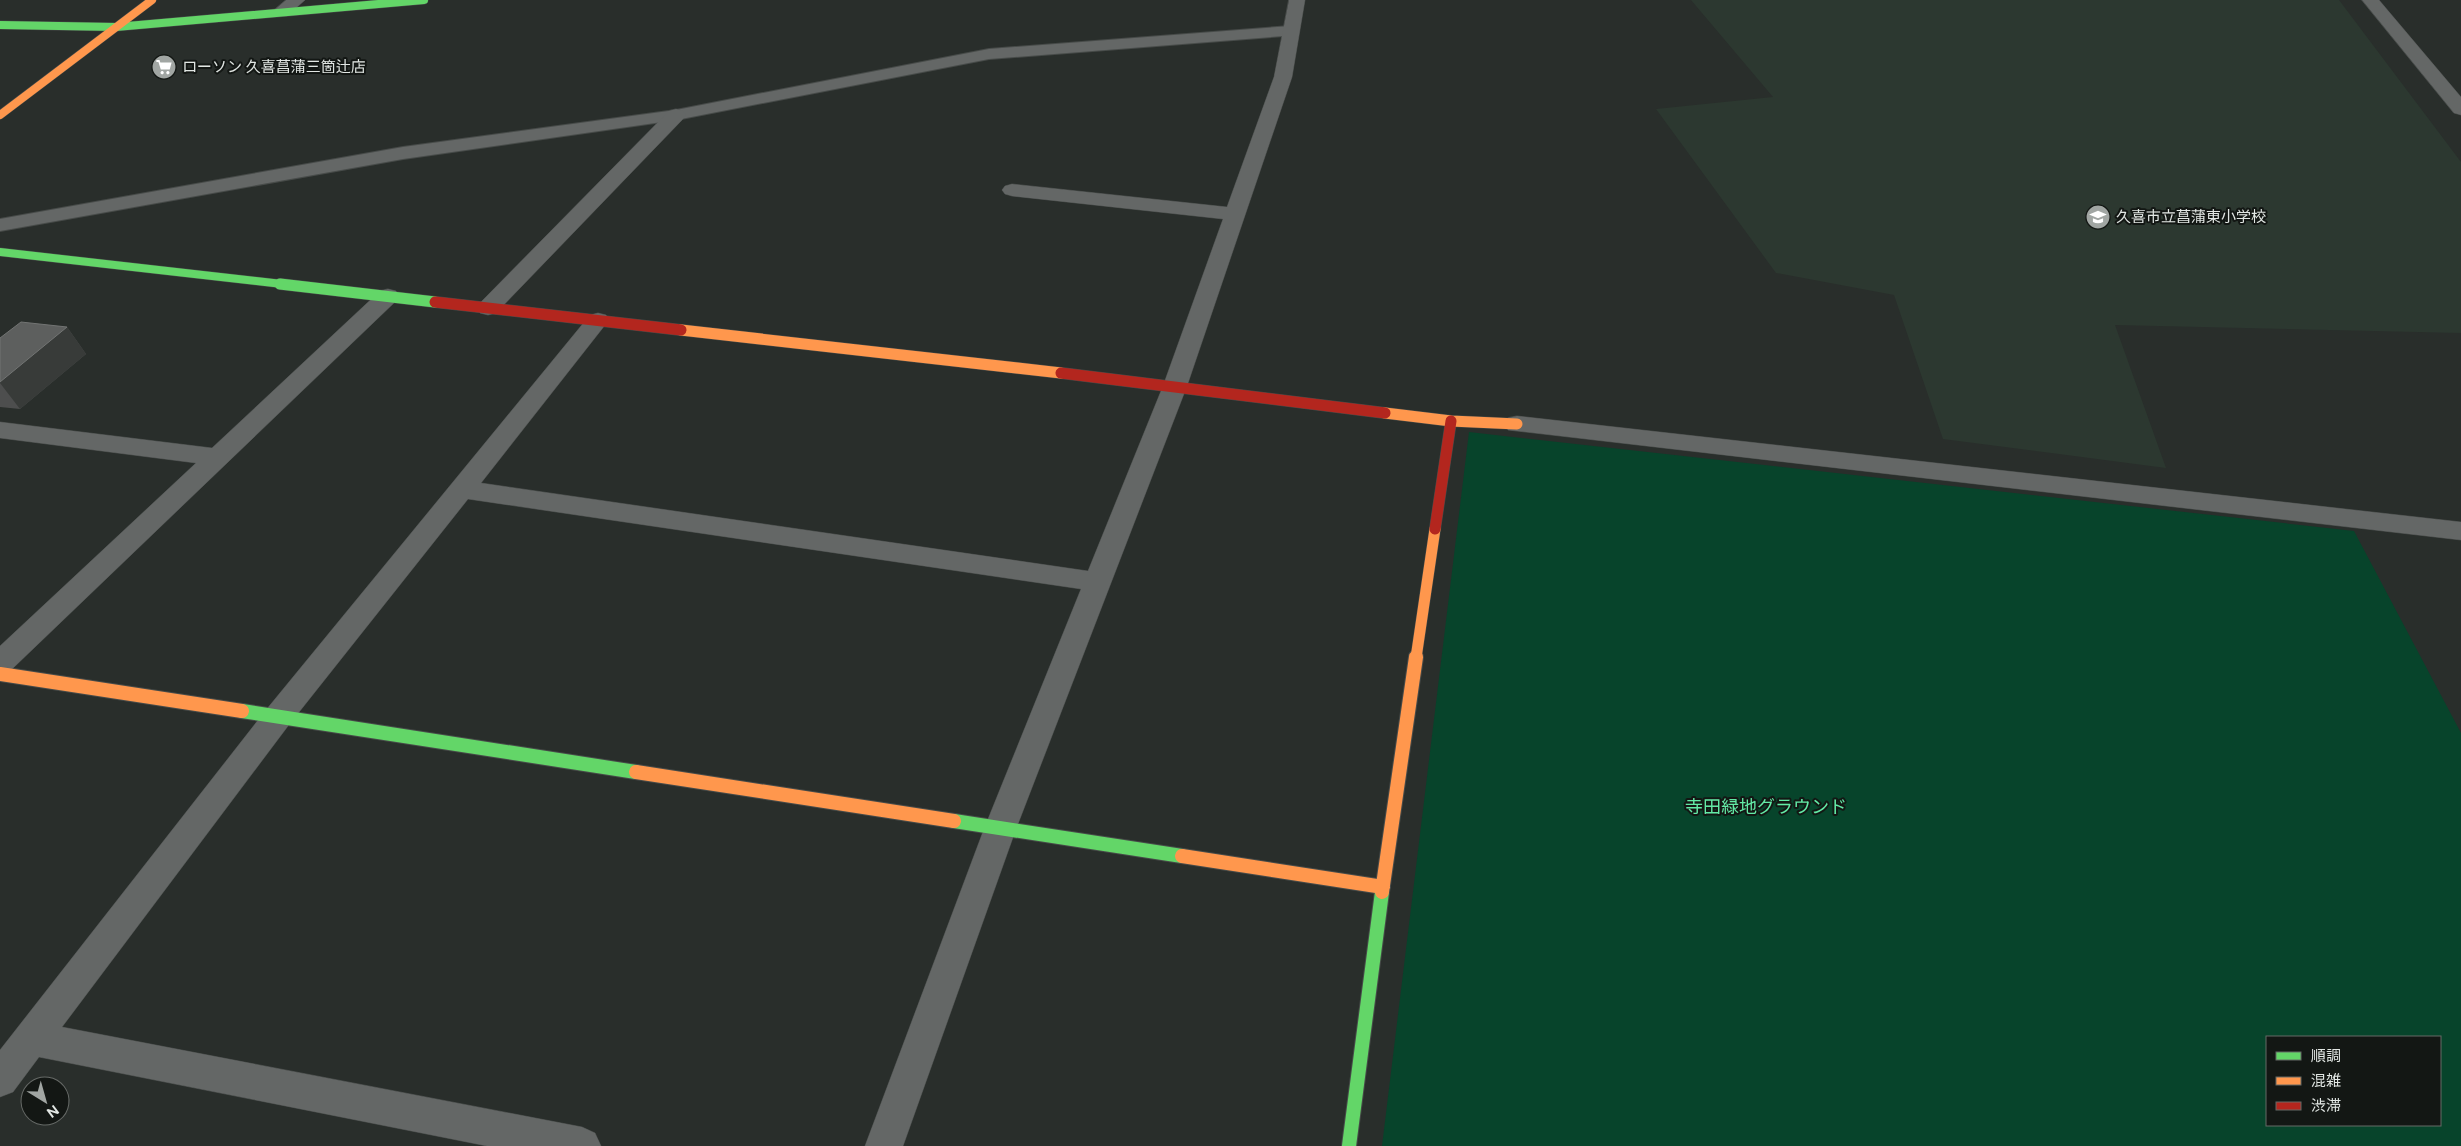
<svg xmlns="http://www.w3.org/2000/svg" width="2461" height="1146" font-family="Figtree,'Noto Sans JP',sans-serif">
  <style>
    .built { fill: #2c3830 }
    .green { fill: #07442b; fill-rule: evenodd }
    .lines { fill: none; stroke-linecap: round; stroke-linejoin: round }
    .lane-casing { stroke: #474b49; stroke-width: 2 }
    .street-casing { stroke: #474b49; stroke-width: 1 }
    .fast-far2-casing { stroke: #474b49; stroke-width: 9 }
    .fast-far1-casing { stroke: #474b49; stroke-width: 12 }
    .fast-casing { stroke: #474b49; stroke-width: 16 }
    .slow-far2-casing { stroke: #474b49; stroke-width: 9 }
    .slow-far1-casing { stroke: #474b49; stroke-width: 12 }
    .slow-casing { stroke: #474b49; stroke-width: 16 }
    .jam-casing { stroke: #474b49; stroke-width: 12 }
    .lane { fill: #646766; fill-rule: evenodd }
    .street { fill: #646766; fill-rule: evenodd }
    .fast-far2 { stroke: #63d668; stroke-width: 8 }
    .fast-far1 { stroke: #63d668; stroke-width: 11 }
    .fast { stroke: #63d668; stroke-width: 14 }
    .slow-far2 { stroke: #ff974d; stroke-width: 8 }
    .slow-far1 { stroke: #ff974d; stroke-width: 11 }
    .slow { stroke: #ff974d; stroke-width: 14 }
    .jam { stroke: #b3261e; stroke-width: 11 }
    .wall { fill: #4d4e4e }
    .shaded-wall { fill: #383b39 }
    .building { fill: #5d5f5e; stroke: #727473 }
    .labels { text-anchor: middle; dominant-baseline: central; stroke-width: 4; stroke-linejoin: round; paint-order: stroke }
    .far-poi-label { font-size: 15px; fill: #e2e7e4; stroke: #131714; text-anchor: start }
    .park-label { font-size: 18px; fill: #63eaa6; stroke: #131714 }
  </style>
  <rect width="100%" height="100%" fill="#292e2b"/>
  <path class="built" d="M 1691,0 L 2339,0 L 2461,162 L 2461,333 L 2115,325 L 2166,468 L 1943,439 L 1894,295 L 1776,273 L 1656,109 L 1773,97 Z"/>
  <path class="green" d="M 1469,432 L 2354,531 L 2461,733 L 2461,1146 L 1382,1146 ZM 2267,1037 L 2440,1037 L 2440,1125 L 2267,1125 Z"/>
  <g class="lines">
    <defs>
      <path id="lane" d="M 1291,26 L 1297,27 L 1299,31 L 1297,35 L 989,59 L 676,120 L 403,159 L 0,231 L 0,219 L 403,147 L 676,110 L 989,49 Z"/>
      <path id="street" d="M 286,0 L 305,0 L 287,16 L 275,16 L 272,12 Z
        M 1289,0 L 1305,0 L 1292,77 L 1187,386 L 1016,829 L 903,1146 L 865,1146 L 984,829 L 1081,589 L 468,499 L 288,726 L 62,1027 L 582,1127 L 595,1133 L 601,1146 L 487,1146 L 39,1057 L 13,1092 L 0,1097 L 0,1050 L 266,710 L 590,315 L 598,313 L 606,315 L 609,320 L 481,483 L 1088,571 L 1163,386 L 1223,219 L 1012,196 L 1005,194 L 1002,190 L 1005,186 L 1012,184 L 1227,207 L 1274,77 Z
        M 2362,0 L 2379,0 L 2461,97 L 2461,115 L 2454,113 Z
        M 676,109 L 683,111 L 686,115 L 683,119 L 496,313 L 488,315 L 480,313 L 477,308 L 480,303 L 669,111 Z
        M 388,289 L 396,291 L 399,296 L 396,301 L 10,671 L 0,674 L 0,646 L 196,463 L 0,438 L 0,422 L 212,448 L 380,291 Z
        M 1517,416 L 2461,522 L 2461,540 L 1508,430 L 1505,424 L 1508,418 Z"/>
      <path id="fast-far2" d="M 0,25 L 116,27 L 424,0
        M 0,252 L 291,285"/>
      <path id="fast-far1" d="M 280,284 L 435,302"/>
      <path id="fast" d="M 242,711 L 636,772
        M 954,821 L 1182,856
        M 1349,1146 L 1382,892"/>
      <path id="slow-far2" d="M 0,115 L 152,0"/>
      <path id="slow-far1" d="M 681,330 L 1061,373
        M 1385,413 L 1451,421 L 1517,424
        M 1416,658 L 1435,529"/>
      <path id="slow" d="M 0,674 L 242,711
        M 636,772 L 954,821
        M 1182,856 L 1383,887
        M 1382,892 L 1416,657"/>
      <path id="jam" d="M 435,302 L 681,330
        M 1061,373 L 1385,413
        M 1435,529 L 1451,421"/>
    </defs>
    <use href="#lane" class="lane-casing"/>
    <use href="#street" class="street-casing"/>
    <use href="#fast-far2" class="fast-far2-casing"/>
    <use href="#fast-far1" class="fast-far1-casing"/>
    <use href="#fast" class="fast-casing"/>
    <use href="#slow-far2" class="slow-far2-casing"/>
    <use href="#slow-far1" class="slow-far1-casing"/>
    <use href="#slow" class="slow-casing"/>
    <use href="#jam" class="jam-casing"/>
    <use href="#lane" class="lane"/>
    <use href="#street" class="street"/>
    <use href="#fast-far2" class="fast-far2"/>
    <use href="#fast-far1" class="fast-far1"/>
    <use href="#fast" class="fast"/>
    <use href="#slow-far2" class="slow-far2"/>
    <use href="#slow-far1" class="slow-far1"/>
    <use href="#slow" class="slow"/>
    <use href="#jam" class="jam"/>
  </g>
  <path class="wall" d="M 67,327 L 86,354 L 20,409 L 0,407 L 0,338 Z"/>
  <path class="shaded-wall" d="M 67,327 L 86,354 L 20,409 L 0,383 L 0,382 Z"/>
  <path class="building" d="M 21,322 L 67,327 L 0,382 L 0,338 Z"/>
  <defs>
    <symbol id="supermarket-disc" viewBox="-11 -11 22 22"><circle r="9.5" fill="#a1a6a3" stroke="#131714"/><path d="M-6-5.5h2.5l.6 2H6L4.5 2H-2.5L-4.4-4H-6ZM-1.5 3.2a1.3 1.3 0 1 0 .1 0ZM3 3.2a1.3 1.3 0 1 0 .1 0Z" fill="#fff"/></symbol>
    <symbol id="school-disc" viewBox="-11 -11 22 22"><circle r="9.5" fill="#a1a6a3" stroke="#131714"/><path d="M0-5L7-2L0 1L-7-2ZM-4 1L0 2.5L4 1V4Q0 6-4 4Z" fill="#fff"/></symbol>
  </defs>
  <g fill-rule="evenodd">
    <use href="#supermarket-disc" x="150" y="53" width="28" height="28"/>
    <use href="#school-disc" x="2084" y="203" width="28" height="28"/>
  </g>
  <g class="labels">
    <g class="far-poi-label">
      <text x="182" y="67">ローソン 久喜菖蒲三箇辻店</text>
      <text x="2116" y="217">久喜市立菖蒲東小学校</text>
    </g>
    <g class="park-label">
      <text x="1766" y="807">寺田緑地グラウンド</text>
    </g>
  </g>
  <rect x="2266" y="1036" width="175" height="90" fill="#131714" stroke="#666a67"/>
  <rect x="2276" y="1052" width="25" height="8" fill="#63d668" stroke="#666a67"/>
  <text x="2311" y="1061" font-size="15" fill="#e2e7e4">順調</text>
  <rect x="2276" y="1077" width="25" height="8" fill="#ff974d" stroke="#666a67"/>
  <text x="2311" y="1086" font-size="15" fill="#e2e7e4">混雑</text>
  <rect x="2276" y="1102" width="25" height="8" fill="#b3261e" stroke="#666a67"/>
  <text x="2311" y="1111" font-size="15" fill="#e2e7e4">渋滞</text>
  <g transform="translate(45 1101) rotate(143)"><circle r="24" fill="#131714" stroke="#666a67"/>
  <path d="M0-4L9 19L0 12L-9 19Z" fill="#a1a6a3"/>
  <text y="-8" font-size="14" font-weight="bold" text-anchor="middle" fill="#e2e7e4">N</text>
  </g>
</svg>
